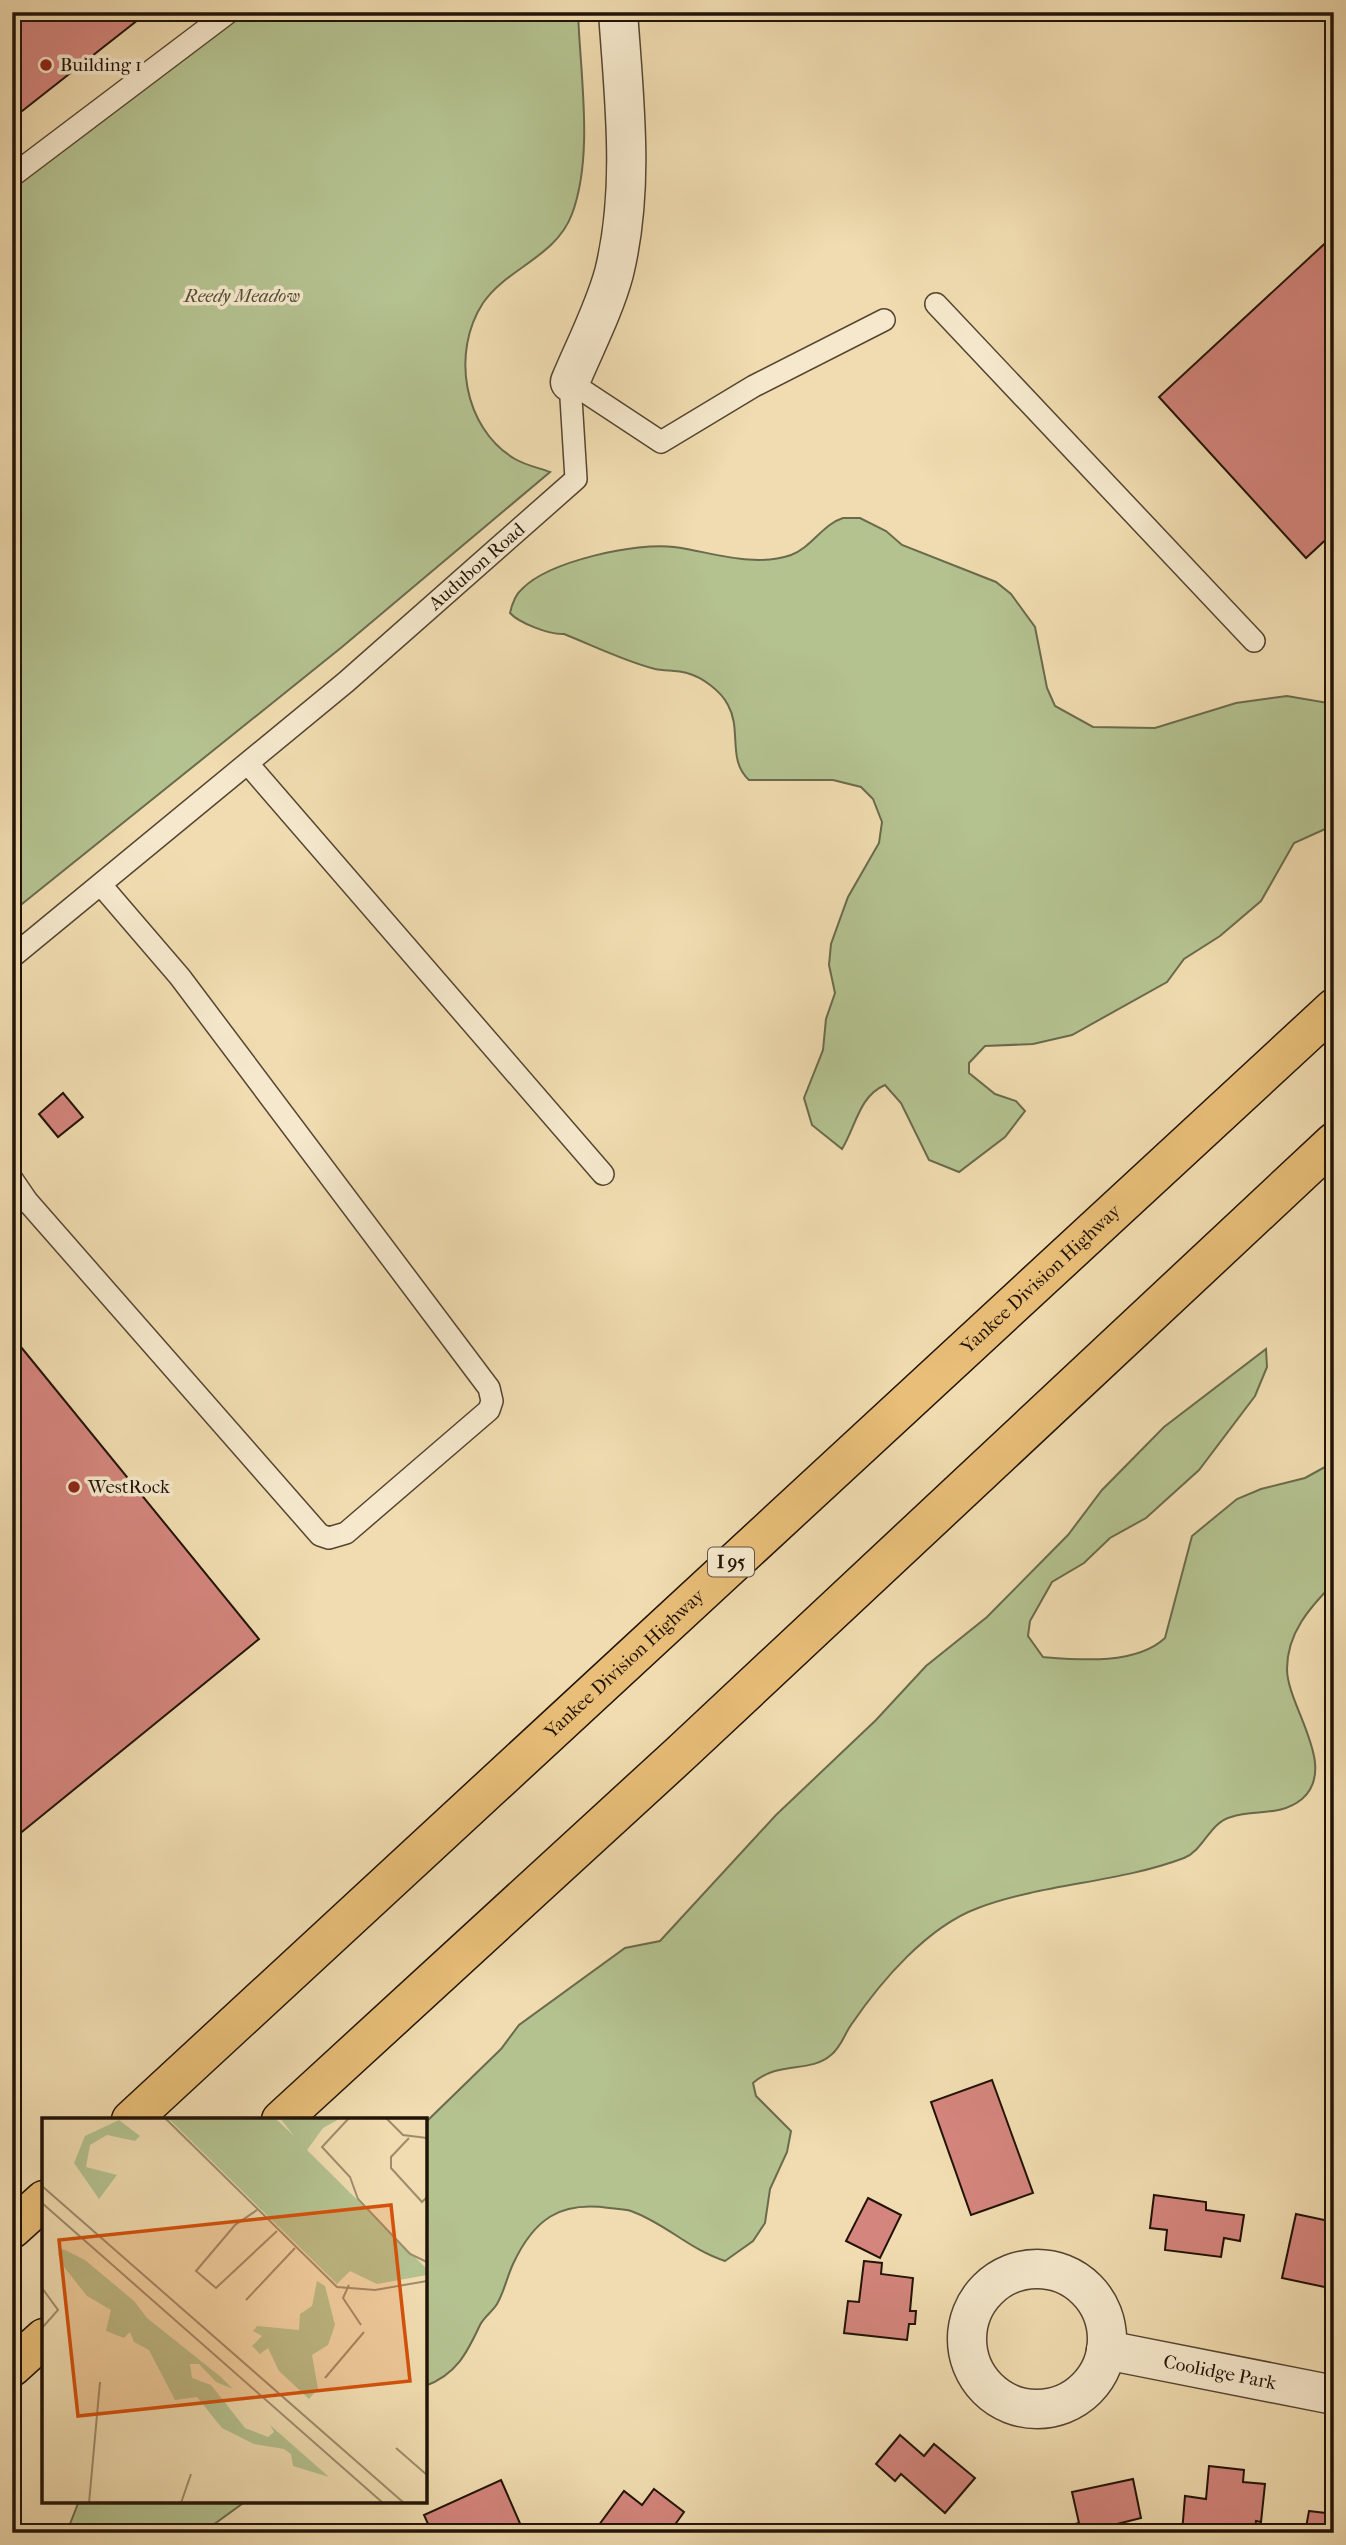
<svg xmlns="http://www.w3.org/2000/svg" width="1346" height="2545" font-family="'IM FELL French Canon',serif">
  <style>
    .green { fill: #b4c290; stroke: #6a6a4c; stroke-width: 2 }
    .building { fill: #d4857d; stroke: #211307; stroke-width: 2 }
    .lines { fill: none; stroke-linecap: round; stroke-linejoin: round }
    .lane-casing { stroke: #554531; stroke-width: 24 }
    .street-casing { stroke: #554531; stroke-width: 41 }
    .highway-casing { stroke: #211307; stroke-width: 41 }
    .lane { stroke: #f5e8cc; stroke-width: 21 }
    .street { stroke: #f5e8cc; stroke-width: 38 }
    .highway { stroke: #e8be78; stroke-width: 38 }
    .poi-dot { fill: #8f2418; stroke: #f5e8cc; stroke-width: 2.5 }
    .labels { text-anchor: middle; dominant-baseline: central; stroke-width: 7; stroke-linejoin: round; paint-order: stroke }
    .shield { fill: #f5e8cc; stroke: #615342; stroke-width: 2 }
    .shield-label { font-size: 18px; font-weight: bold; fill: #211307 }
    .poi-label { font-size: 19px; fill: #211307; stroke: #f5e8cc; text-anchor: start }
    .park-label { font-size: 19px; font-style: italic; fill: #545037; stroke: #f5e8cc }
    .street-label { font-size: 19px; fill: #211307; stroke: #f5e8cc }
    .inset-road { fill: none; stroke: #9d8c6c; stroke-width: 2 }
    .view { fill: #d4520c; fill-opacity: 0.15; stroke: #d4520c; stroke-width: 3.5 }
    .inset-edge { fill: none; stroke: #211307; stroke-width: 3.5 }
  </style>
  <rect width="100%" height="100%" fill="#f0dcb0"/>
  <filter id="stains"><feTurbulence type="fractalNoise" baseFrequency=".00286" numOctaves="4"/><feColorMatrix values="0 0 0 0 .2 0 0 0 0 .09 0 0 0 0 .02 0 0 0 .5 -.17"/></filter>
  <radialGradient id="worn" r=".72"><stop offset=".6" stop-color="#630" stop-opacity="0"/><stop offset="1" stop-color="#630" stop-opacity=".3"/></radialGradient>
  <path class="green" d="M 226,12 L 578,12 C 580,74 594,155 572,214 C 556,257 507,268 483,303 C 451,352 463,428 515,459 C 525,465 539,468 550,472 L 342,647 L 12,912 L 12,187 Z
    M 843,518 L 860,518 L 886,531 L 902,545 L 996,582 L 1011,594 L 1035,627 L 1047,688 L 1055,706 L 1093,727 L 1155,728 L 1236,703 L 1287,696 L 1334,704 L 1334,825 L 1294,843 L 1261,901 L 1220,936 L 1184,959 L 1167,982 L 1072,1035 L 1033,1044 L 985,1046 L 969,1063 L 969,1073 L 995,1094 L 1016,1101 L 1025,1111 L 1005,1137 L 959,1172 L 929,1160 L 901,1103 L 885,1085 C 859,1096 856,1126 842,1149 L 812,1125 L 804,1098 L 823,1050 L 826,1019 L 835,993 L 829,965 L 831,944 L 848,897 L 879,843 L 882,822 L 873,799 L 861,787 L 833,780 L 749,780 C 727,760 742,730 728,705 C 721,691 702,677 687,673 C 677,670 665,671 655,669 C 624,661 594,646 564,634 C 550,635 519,623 510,613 C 512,604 515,595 522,589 C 549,561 637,542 674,547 C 712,552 753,568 791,555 C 811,548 823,524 843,518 Z
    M 1266,1349 L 1267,1367 L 1255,1396 L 1199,1470 L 1146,1518 L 1110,1538 L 1084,1563 L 1052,1582 L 1030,1621 L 1028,1636 L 1043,1657 C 1080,1660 1136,1665 1165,1638 L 1192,1536 L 1237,1499 L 1261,1489 L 1305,1478 L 1334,1462 L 1334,1583 C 1310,1607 1287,1633 1287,1669 C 1287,1706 1339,1767 1302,1799 C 1280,1817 1255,1809 1231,1817 C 1209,1823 1204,1850 1184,1858 C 1118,1883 1045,1883 978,1908 C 927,1927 881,1981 851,2025 C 844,2035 841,2047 831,2055 C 809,2074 779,2060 753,2083 L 756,2096 L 791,2131 L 787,2152 L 770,2189 L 765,2223 L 753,2241 L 725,2261 C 690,2250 665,2223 631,2211 C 624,2209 616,2209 609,2208 C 560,2201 534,2219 513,2264 C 507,2277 504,2292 497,2304 C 492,2312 484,2317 480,2325 C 467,2353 456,2375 425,2386 L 425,2123 L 501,2049 L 519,2025 L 625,1948 L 660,1941 L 776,1815 L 876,1720 L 926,1666 L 987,1617 L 1068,1535 L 1102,1490 L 1164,1427 Z
    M 79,2501 L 246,2501 L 202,2533 L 73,2533 L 70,2524 Z"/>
  <path class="building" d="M 12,12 L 148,12 L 12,119 Z
    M 1334,235 L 1334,532 L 1306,558 L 1159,397 Z
    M 63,1093 L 83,1117 L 58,1137 L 39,1114 Z
    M 12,1336 L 259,1639 L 12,1840 Z
    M 992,2080 L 1033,2193 L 971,2215 L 931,2102 Z
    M 1154,2195 L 1206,2202 L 1206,2210 L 1244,2215 L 1240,2241 L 1224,2238 L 1221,2257 L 1165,2250 L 1167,2230 L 1150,2228 Z
    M 868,2198 L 901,2215 L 880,2258 L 846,2241 Z
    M 1296,2214 L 1334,2222 L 1334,2289 L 1282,2278 Z
    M 864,2261 L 882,2263 L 881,2274 L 913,2278 L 910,2311 L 916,2311 L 915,2324 L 909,2324 L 907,2340 L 844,2333 L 848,2301 L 859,2302 Z
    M 900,2435 L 924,2456 L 934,2444 L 975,2478 L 945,2513 L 901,2474 L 895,2481 L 876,2464 Z
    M 1209,2466 L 1244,2470 L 1243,2482 L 1265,2484 L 1261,2522 L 1256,2521 L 1255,2533 L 1182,2533 L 1185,2496 L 1206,2499 Z
    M 1133,2479 L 1141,2518 L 1117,2524 L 1119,2533 L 1064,2533 L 1063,2527 L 1079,2523 L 1072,2492 Z
    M 501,2480 L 522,2528 L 511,2533 L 432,2533 L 424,2515 Z
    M 654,2489 L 684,2512 L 669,2533 L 601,2533 L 596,2529 L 624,2491 L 642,2505 Z
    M 1309,2511 L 1334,2514 L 1334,2533 L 1305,2533 Z"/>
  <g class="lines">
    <defs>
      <g id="lane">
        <path d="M 12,176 L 229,12"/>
        <path d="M 936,304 L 1254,641"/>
        <path d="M 570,382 L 661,442 L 754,386 L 884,320"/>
        <path d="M 248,764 L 603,1174"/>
        <path id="s1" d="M 12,957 L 346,682 L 576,479 L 570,382"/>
        <path d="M 12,1179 L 27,1201 L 320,1535 L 329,1538 L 346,1533 L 489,1410 L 492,1401 L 489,1388 L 180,977 L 101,885"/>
      </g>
      <g id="street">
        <path d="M 570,382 C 585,346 604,310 614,273 C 635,188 624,98 618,12"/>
        <circle cx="1037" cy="2339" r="70"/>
        <path id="s2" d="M 1106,2350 L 1334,2395"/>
      </g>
      <g id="highway">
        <path id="s3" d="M 131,2120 L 1334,1008"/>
        <path d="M 281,2120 L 680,1754 L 1334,1142"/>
        <path d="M 12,2229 L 44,2200"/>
        <path d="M 12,2367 L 44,2338"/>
      </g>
    </defs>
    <use href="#lane" class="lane-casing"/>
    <use href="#street" class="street-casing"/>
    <use href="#highway" class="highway-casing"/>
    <use href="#lane" class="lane"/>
    <use href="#street" class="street"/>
    <use href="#highway" class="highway"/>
  </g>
  <g class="poi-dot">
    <circle cx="46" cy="65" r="7"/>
    <circle cx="74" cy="1487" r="7"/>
  </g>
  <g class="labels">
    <rect class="shield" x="708" y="1547.5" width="46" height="29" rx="5"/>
    <g class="shield-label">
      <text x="731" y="1562">I 95</text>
    </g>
    <g class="poi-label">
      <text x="60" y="65">Building 1</text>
      <text x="88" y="1487">WestRock</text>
    </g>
    <g class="park-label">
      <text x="242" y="296">Reedy Meadow</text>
    </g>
    <g class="street-label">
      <text stroke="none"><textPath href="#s1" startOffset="607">Audubon Road</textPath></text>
      <text stroke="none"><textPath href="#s3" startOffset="1239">Yankee Division Highway</textPath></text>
      <text stroke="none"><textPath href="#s3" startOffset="672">Yankee Division Highway</textPath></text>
      <text stroke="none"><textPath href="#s2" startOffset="116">Coolidge Park</textPath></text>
    </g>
  </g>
  <g transform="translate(42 2118)">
    <rect width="385" height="385" fill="#f0dcb0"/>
    <path d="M 126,0 L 233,0 L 252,18 L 238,0 L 299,0 L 281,10 L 265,32 L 385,151 L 385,157 L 335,166 L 308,153 L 295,166 ZM 77,2 L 98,18 L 93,23 L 65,17 L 48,27 L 44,49 L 75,57 L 57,81 L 32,45 L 43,18 ZM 21,131 L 43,142 L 92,183 L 105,200 L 179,259 L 191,271 L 174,264 L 157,246 L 148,246 L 150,260 L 169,267 L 203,310 L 226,319 L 232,314 L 228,307 L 287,359 L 251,348 L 249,336 L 242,331 L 212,326 L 180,310 L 155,279 L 133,282 L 107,232 L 92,224 L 88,214 L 82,220 L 64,213 L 69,192 L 45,178 L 22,149 L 16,136 ZM 275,163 L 283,168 L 293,207 L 286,227 L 270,237 L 276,271 L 267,281 L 237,253 L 226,230 L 218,236 L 210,228 L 220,218 L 211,213 L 215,208 L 257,212 L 258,196 L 270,188 Z" fill="#b4c290"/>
    <path class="inset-road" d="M 123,0 L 295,169 L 333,172 L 385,163M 307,0 L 280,29 L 308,59 L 316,81 L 368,136 L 385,144M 344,0 L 361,17 L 385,20M 367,20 L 349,39 L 349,50 L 380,84 L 385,79M 0,68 L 362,385M 0,85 L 341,385M 215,92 L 193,107 L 154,153 L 174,170 L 235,113M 307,167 L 301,180 L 319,207M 0,170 L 16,192 L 0,210M 204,182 L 253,130M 283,260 L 322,214M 354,330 L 385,357M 47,385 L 58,264M 139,385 L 149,356"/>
    <path class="view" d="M 349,87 L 368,263 L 36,298 L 17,122 Z"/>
    <rect width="385" height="385" class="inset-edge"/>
  </g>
  <rect width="1346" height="2545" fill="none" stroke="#f0dcb0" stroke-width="42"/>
  <rect x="14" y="14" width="1318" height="2517" fill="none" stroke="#211307" stroke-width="3.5"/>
  <rect x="21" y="21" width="1304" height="2503" fill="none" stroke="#211307" stroke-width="2"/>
  <rect width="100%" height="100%" filter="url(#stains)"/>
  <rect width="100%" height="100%" fill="url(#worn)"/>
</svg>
